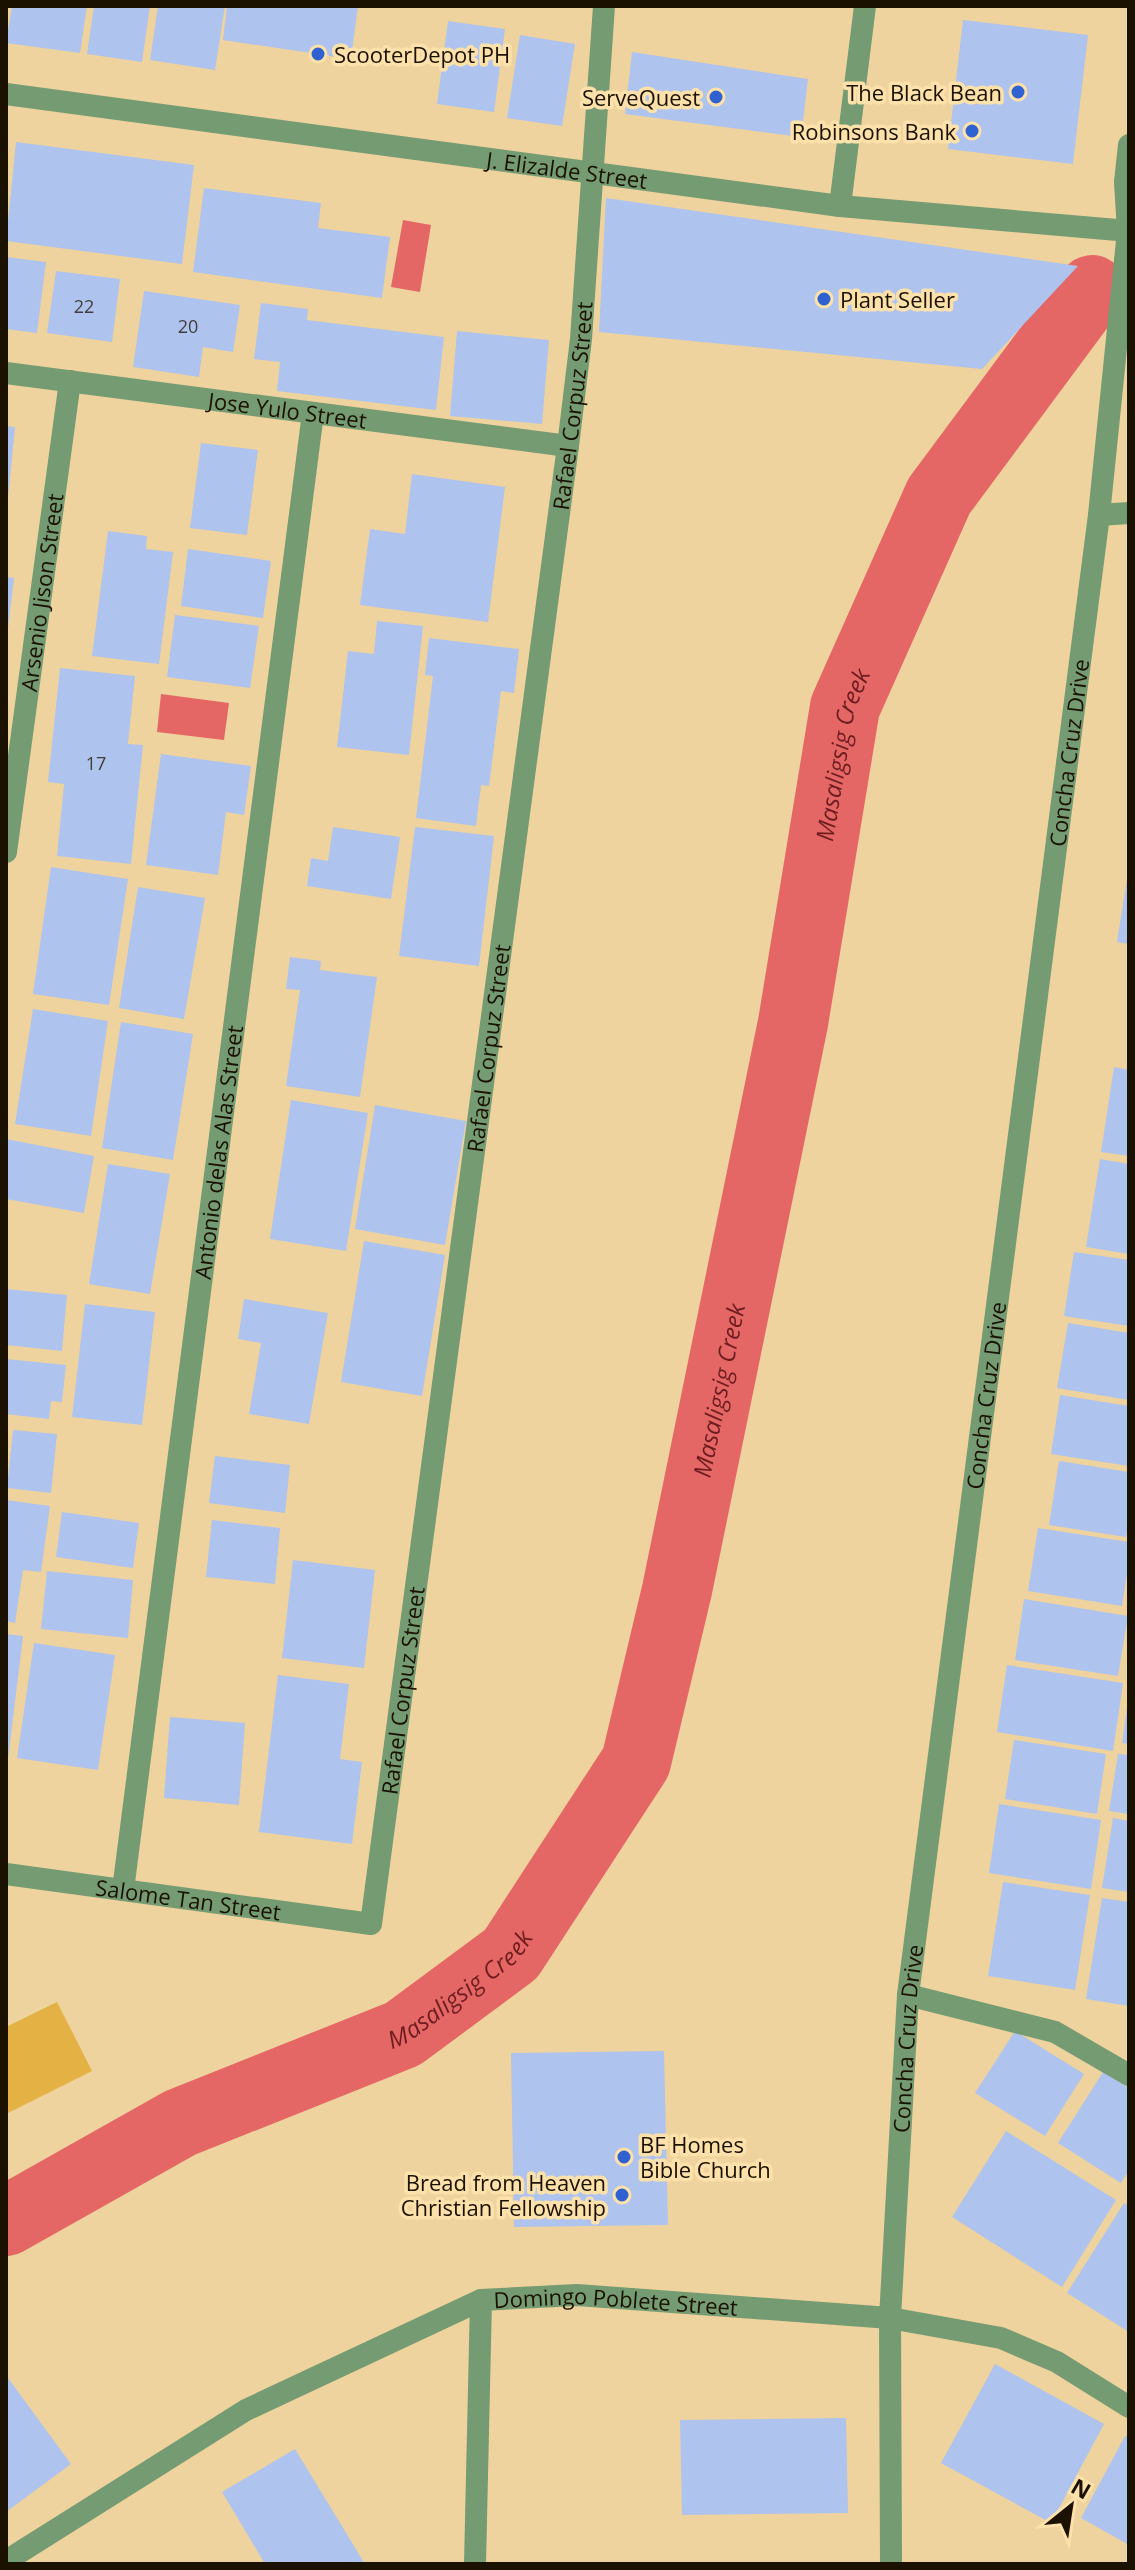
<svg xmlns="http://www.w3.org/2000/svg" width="1135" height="2570" font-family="'Open Sans',sans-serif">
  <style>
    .green { fill: #e3b144 }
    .water { fill: #e56765 }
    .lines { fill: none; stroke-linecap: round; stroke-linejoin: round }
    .river { stroke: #e56765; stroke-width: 70 }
    .building { fill: #aec3ed }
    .minor { stroke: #759b73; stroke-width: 22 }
    .tertiary { stroke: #759b73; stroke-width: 22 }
    .poi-dot { fill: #2f61d0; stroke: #fde1ab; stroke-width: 3 }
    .labels { text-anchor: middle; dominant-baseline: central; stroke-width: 7; stroke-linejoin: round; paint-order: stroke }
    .number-label { font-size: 18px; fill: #403e3b }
    .poi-label { font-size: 22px; fill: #1b1100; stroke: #fde1ab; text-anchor: end }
    .street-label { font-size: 22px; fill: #1b1100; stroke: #fde1ab }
    .water-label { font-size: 24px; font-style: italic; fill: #6d1d1f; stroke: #fde1ab }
  </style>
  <rect width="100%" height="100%" fill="#efd39e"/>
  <path class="green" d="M 57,2002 L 92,2071 L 6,2114 L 6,2027 Z"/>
  <path class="water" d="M 403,220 L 431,225 L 420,292 L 391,287 Z
    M 161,694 L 229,703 L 224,740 L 157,732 Z"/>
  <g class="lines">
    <path class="river" id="s1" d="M 6,2221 L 180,2123 L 403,2034 L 511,1954 L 636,1762 L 677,1590 L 793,1023 L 845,707 L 939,496 L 1092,290"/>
  </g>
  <path class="building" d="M 12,6 L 87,6 L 80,53 L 6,43 Z
    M 94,6 L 150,6 L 142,62 L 87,54 Z
    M 158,6 L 225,6 L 215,70 L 150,60 Z
    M 227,6 L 358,6 L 351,59 L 223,40 Z
    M 963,20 L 1088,35 L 1073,164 L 948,149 Z
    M 448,21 L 505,29 L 494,112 L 437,104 Z
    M 520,35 L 575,44 L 562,126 L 507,118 Z
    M 632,52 L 808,79 L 801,137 L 625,114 Z
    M 16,142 L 194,165 L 182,264 L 6,241 Z
    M 204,188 L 321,203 L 318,228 L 390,237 L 382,298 L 193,272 Z
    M 606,198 L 1078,266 L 982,369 L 599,332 Z
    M 6,257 L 46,262 L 37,333 L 6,329 Z
    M 56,271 L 120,279 L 112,342 L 47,333 Z
    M 144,291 L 240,305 L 233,352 L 203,347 L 199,377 L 133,367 Z
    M 261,303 L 308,309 L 307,320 L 444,337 L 436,410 L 277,391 L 280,362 L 254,359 Z
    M 457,331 L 549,340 L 542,424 L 450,416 Z
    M 6,426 L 15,427 L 8,499 L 6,499 Z
    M 201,443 L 258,450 L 247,535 L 190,528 Z
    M 412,474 L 505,487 L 488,622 L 360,605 L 370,529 L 405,534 Z
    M 108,531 L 147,536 L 146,549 L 173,552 L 159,664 L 92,656 Z
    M 188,549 L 271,561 L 263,618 L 181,606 Z
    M 6,577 L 14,578 L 8,628 L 6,627 Z
    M 175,615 L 259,626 L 250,688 L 167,677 Z
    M 377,621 L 423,626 L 409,755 L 337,747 L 348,651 L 374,654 Z
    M 429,638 L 519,649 L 514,693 L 501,691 L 489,786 L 481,785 L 476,826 L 416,818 L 433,676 L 425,675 Z
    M 60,668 L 135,676 L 128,744 L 143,745 L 131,864 L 57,856 L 64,784 L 48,782 Z
    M 161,754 L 251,766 L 244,815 L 226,812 L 218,875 L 146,865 Z
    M 333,827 L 400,837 L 391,899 L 307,886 L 311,858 L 328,861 Z
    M 415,827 L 494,836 L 479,966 L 399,956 Z
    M 51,867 L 128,879 L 109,1005 L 33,994 Z
    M 1127,879 L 1129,879 L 1129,944 L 1117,942 Z
    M 138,887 L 205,898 L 184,1019 L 119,1008 Z
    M 290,957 L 321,961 L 320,970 L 377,977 L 360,1097 L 286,1086 L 300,990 L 286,989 Z
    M 33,1009 L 108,1021 L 91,1136 L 15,1124 Z
    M 121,1022 L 193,1034 L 173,1160 L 102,1148 Z
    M 1114,1067 L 1129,1070 L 1129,1156 L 1101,1152 Z
    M 291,1100 L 368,1113 L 346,1251 L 270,1239 Z
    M 375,1105 L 466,1121 L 445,1245 L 355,1229 Z
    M 6,1139 L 94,1156 L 84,1213 L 6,1199 Z
    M 1100,1159 L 1129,1164 L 1129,1254 L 1086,1247 Z
    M 108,1164 L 170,1174 L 150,1294 L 89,1284 Z
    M 364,1241 L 445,1255 L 422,1396 L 341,1382 Z
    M 1074,1252 L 1129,1260 L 1129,1326 L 1064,1316 Z
    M 6,1289 L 67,1295 L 62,1351 L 6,1345 Z
    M 244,1299 L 328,1313 L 309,1424 L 249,1414 L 261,1343 L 238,1339 Z
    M 85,1304 L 155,1312 L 142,1425 L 72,1417 Z
    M 1068,1323 L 1129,1333 L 1129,1400 L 1057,1388 Z
    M 6,1359 L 66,1365 L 62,1402 L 51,1401 L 49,1419 L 6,1414 Z
    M 1060,1395 L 1129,1406 L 1129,1466 L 1051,1454 Z
    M 13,1430 L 57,1434 L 51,1493 L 7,1488 Z
    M 215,1456 L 290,1465 L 285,1513 L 209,1503 Z
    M 1059,1461 L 1129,1472 L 1129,1519 L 1126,1537 L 1049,1525 Z
    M 6,1500 L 50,1506 L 41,1572 L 23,1570 L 15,1623 L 6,1621 Z
    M 62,1512 L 139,1523 L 133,1568 L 56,1557 Z
    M 212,1520 L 280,1528 L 275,1584 L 206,1577 Z
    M 1038,1528 L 1129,1542 L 1129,1560 L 1122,1606 L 1028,1591 Z
    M 293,1560 L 375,1570 L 364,1668 L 282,1658 Z
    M 47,1571 L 133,1580 L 128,1638 L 41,1629 Z
    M 1024,1599 L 1128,1616 L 1118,1676 L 1015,1660 Z
    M 6,1634 L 23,1636 L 8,1759 L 6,1759 Z
    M 34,1643 L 115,1655 L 98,1770 L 17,1758 Z
    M 1007,1665 L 1123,1683 L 1113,1751 L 997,1732 Z
    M 278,1675 L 349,1684 L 340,1759 L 362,1762 L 352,1844 L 259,1832 Z
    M 1127,1707 L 1129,1707 L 1129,1744 L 1122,1743 Z
    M 170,1717 L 245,1723 L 239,1805 L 164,1798 Z
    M 1014,1740 L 1106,1754 L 1097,1814 L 1005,1799 Z
    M 1118,1754 L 1129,1755 L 1129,1814 L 1109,1811 Z
    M 999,1804 L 1101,1820 L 1091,1889 L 989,1873 Z
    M 1113,1818 L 1129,1821 L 1129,1892 L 1102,1888 Z
    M 1003,1882 L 1090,1895 L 1075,1990 L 988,1976 Z
    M 1102,1898 L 1129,1902 L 1129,2006 L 1086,1999 Z
    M 1015,2031 L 1084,2074 L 1045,2136 L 975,2093 Z
    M 664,2051 L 668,2225 L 514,2227 L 511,2053 Z
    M 1103,2072 L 1129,2088 L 1129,2170 L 1121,2183 L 1058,2143 Z
    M 1006,2131 L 1116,2200 L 1062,2287 L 952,2217 Z
    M 1124,2203 L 1129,2206 L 1129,2332 L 1067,2293 Z
    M 995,2364 L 1104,2424 L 1051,2523 L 941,2463 Z
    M 8,2378 L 71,2464 L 6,2512 L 6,2380 Z
    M 846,2418 L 848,2513 L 682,2515 L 680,2420 Z
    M 1125,2436 L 1129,2438 L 1129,2545 L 1081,2518 Z
    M 295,2449 L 365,2564 L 265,2564 L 222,2492 Z"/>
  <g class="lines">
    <g class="minor">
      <path d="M 840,206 L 865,6"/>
      <path d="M 1128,231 L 1125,182 L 1129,145"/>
      <path id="s2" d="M 6,373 L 568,446"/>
      <path d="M 1099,515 L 1129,513"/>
      <path id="s3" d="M 6,852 L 70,381"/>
      <path id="s4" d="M 6,1874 L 371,1924 L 568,446 L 581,339 L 604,6"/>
      <path id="s5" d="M 123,1890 L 313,413"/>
      <path d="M 908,1995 L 1055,2032 L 1129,2075"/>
      <path id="s6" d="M 6,2561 L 246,2410 L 481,2300 L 577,2295 L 890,2318 L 1001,2338 L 1057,2362 L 1129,2407"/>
      <path d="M 475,2564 L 481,2300"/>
    </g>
    <g class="tertiary">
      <path id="s7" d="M 6,94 L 840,206 L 1129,231"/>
      <path id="s8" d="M 891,2564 L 890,2318 L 908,1995 L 1099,515 L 1128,231"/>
    </g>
  </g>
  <g class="poi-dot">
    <circle cx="318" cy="54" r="8"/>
    <circle cx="1018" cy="92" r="8"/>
    <circle cx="716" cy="97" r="8"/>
    <circle cx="972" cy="131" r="8"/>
    <circle cx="824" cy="299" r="8"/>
    <circle cx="624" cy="2157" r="8"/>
    <circle cx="622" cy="2195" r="8"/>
  </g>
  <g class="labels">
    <g class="number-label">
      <text x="84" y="306">22</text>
      <text x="188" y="326">20</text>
      <text x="96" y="763">17</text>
    </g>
    <g class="poi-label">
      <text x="334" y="54" text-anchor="start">ScooterDepot PH</text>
      <text x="1002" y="92">The Black Bean</text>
      <text x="700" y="97">ServeQuest</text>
      <text x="956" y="131">Robinsons Bank</text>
      <text x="840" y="299" text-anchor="start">Plant Seller</text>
      <text x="640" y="2144" text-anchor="start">BF Homes<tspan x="640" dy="25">Bible Church</tspan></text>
      <text x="606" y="2182">Bread from Heaven<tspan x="606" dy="25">Christian Fellowship</tspan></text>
    </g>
    <g class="street-label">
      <text stroke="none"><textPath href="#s7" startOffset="566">J. Elizalde Street</textPath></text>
      <text stroke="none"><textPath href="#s4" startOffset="1900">Rafael Corpuz Street</textPath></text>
      <text stroke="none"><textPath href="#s2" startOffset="284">Jose Yulo Street</textPath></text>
      <text stroke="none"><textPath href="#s3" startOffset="262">Arsenio Jison Street</textPath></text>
      <text stroke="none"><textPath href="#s8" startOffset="1822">Concha Cruz Drive</textPath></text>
      <text stroke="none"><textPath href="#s4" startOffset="1252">Rafael Corpuz Street</textPath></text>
      <text stroke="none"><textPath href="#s5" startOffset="744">Antonio delas Alas Street</textPath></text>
      <text stroke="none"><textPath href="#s8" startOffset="1174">Concha Cruz Drive</textPath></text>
      <text stroke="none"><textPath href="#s4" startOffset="604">Rafael Corpuz Street</textPath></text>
      <text stroke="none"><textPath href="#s4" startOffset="184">Salome Tan Street</textPath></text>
      <text stroke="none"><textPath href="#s8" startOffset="526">Concha Cruz Drive</textPath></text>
      <text stroke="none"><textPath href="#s6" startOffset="678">Domingo Poblete Street</textPath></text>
    </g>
    <g class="water-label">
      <text stroke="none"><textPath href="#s1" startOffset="1832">Masaligsig Creek</textPath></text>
      <text stroke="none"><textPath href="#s1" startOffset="1184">Masaligsig Creek</textPath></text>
      <text stroke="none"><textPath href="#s1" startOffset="512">Masaligsig Creek</textPath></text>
    </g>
  </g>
  <rect width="1135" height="2570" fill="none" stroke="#1b1100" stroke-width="16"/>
  <g transform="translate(1071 2506) rotate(30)" stroke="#fde1ab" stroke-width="6" paint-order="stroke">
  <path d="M0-6L14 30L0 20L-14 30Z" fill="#1b1100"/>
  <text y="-12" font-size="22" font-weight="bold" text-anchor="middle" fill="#1b1100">N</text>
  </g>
</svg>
